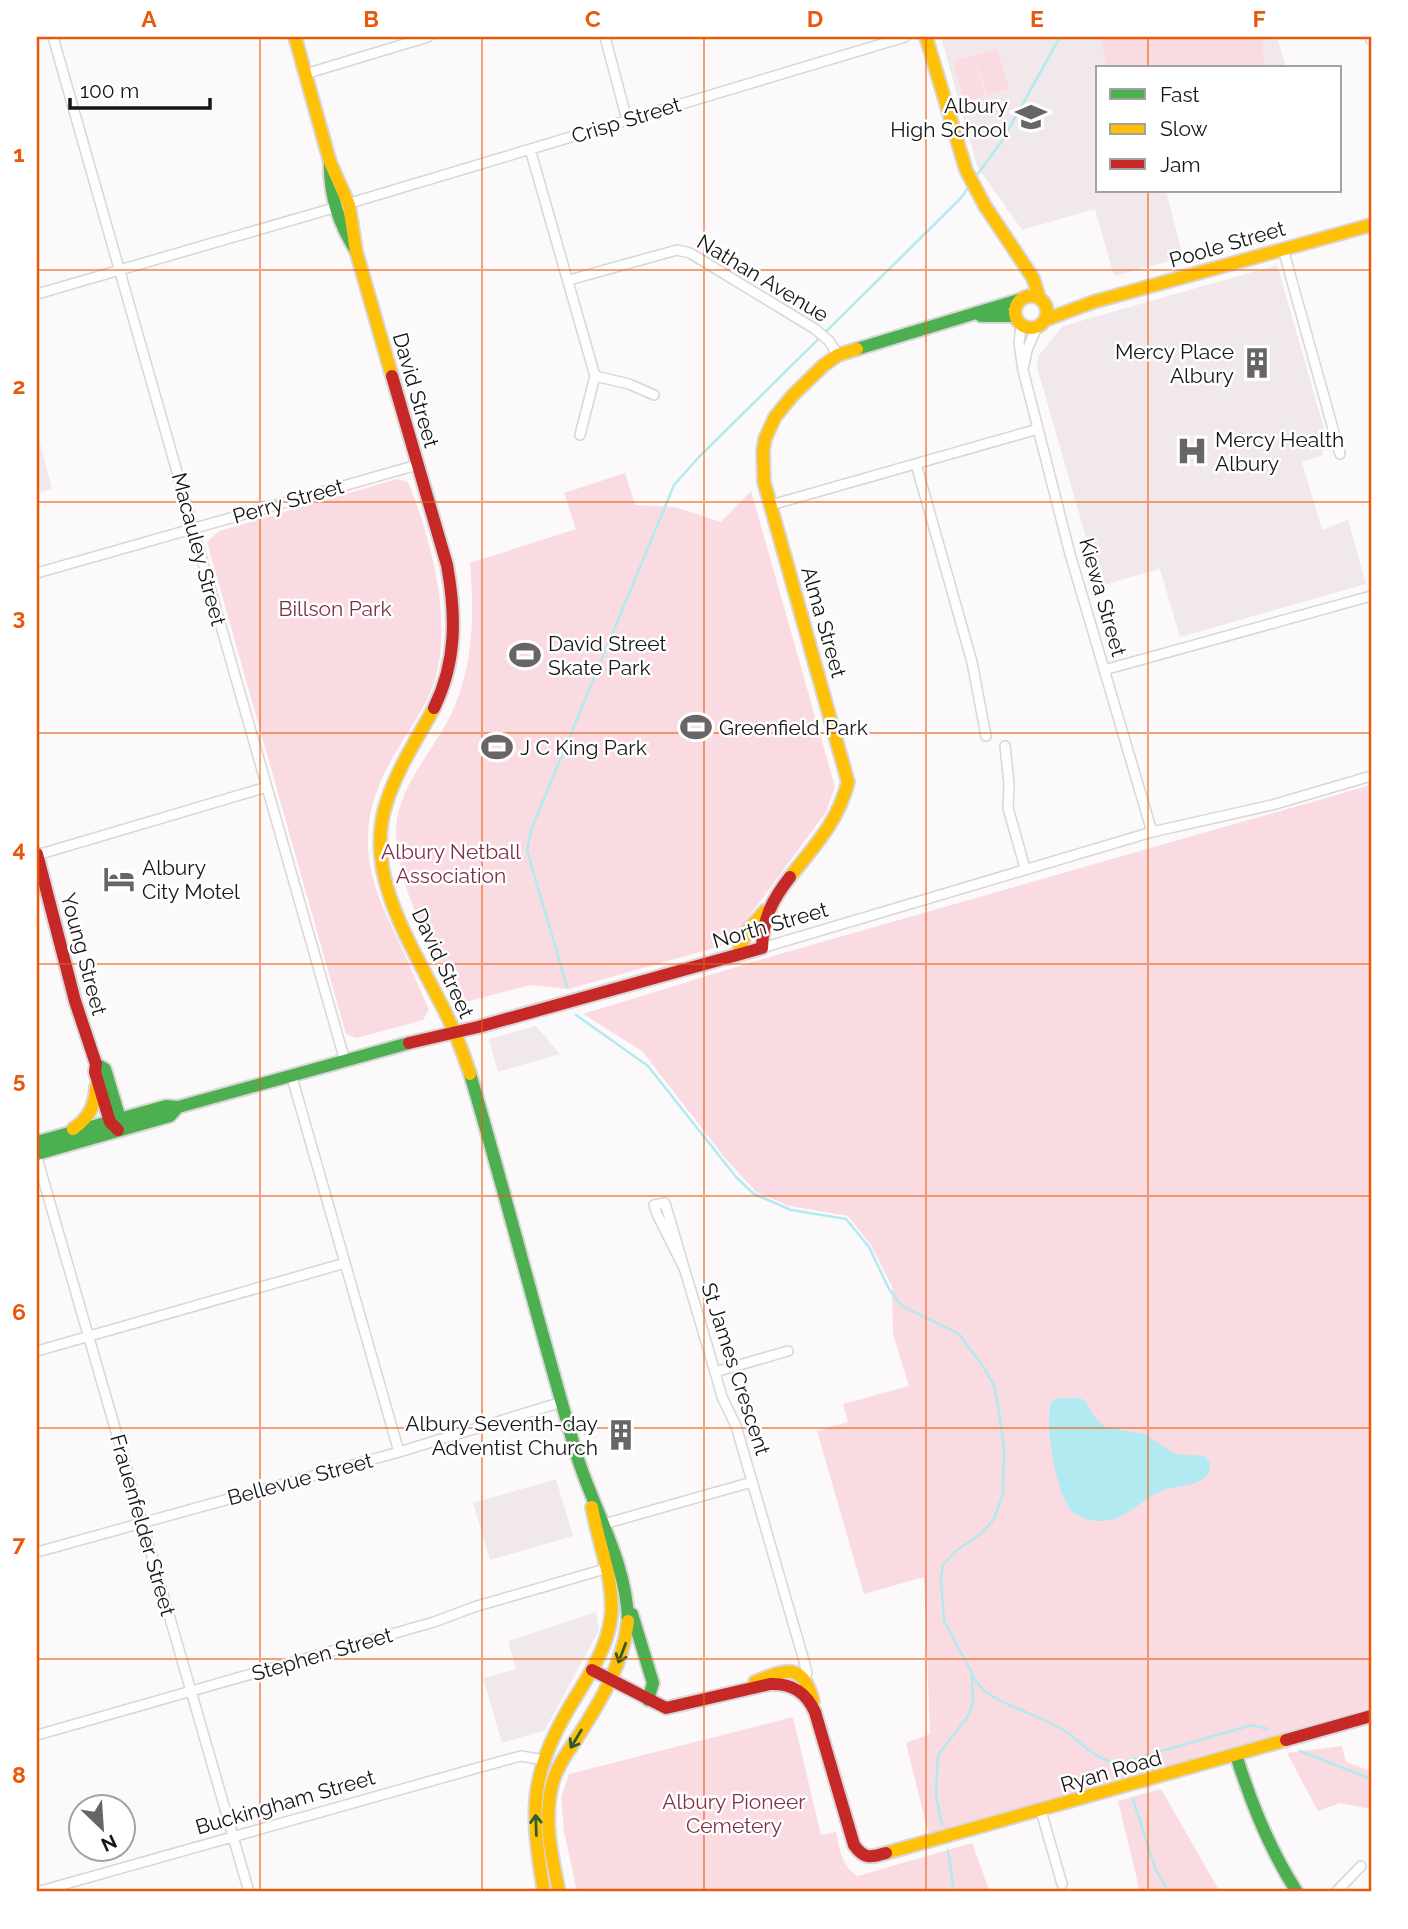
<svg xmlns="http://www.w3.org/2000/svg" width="1408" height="1929" font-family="Raleway,sans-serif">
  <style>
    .built { fill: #f0e8ea }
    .green { fill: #fbdbe2 }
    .water { fill: #b1eaf1 }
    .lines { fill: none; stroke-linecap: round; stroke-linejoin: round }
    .stream { stroke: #b1eaf1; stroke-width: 2.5 }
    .street-casing { stroke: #d8d6d7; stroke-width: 12 }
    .fast-casing { stroke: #d8d6d7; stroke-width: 16 }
    .slow-casing { stroke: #d8d6d7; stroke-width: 16 }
    .jam-casing { stroke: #d8d6d7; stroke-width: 16 }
    .street { stroke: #fefefe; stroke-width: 9 }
    .fast { stroke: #4caf50; stroke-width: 12 }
    .slow { stroke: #ffc107; stroke-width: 12 }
    .jam { stroke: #c62828; stroke-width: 12 }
    .oneway { stroke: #2f5b30 }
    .grid { fill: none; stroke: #e8590c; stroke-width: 2; stroke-opacity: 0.55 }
    .labels { text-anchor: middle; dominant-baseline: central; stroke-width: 5; stroke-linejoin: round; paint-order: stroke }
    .poi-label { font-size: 21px; fill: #171616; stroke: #fff; text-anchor: start }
    .street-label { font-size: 21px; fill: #171616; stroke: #fff }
    .park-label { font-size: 21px; fill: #7f3149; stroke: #fff }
    .neatline { fill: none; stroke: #e8590c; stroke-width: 2.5 }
    .grid-label { font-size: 23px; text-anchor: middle; font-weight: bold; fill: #e8590c }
  </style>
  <rect width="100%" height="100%" fill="#fbf9fa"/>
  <path class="built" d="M 941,37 L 1277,37 L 1286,68 L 1098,68 L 1098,191 L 1166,191 L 1183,257 L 1114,276 L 1095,209 L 1022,230 L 977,166 Z
    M 1277,265 L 1327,439 L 1323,446 L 1323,455 L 1302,462 L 1322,530 L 1348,520 L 1366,584 L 1180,637 L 1160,569 L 1100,586 L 1037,367 L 1039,355 L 1063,326 Z
    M 37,432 L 52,489 L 37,493 Z
    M 536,1026 L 560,1054 L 498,1072 L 489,1039 Z
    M 556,1479 L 573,1536 L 490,1560 L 473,1503 Z
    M 596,1612 L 599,1630 L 545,1730 L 502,1743 L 483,1678 L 516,1669 L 508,1641 Z"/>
  <path class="green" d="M 1100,37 L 1262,37 L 1264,68 L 1107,68 Z
    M 997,49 L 1009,89 L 987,95 L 975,55 Z
    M 974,55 L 985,96 L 965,102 L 953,61 Z
    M 625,473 L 635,505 L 675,507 L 721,522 L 751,491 L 835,787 L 826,812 L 742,926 L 721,946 L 569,989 L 530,985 L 458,1004 C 436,954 397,889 396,835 C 395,787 435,751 453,710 C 474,664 474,611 470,563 L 576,529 L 564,493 Z
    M 397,479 L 408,482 C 433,543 458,639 427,700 C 400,750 366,785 368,846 C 369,884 388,917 403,951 C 412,970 420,990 429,1010 L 423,1020 L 357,1038 L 346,1034 L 207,542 L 219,531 Z
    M 1371,785 L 1371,1707 L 929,1836 L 906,1743 L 930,1734 L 924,1577 L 864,1594 L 817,1431 L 848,1422 L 843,1404 L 909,1386 L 893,1334 L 892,1287 L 871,1245 L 848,1216 L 789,1206 L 756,1192 L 725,1158 L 642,1051 L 583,1014 L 766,958 Z
    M 793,1717 L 821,1835 L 836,1832 C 840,1849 841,1866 858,1876 L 972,1843 L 990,1892 L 577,1892 L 564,1831 L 561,1797 L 569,1774 Z
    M 1342,1746 L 1346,1762 L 1371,1771 L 1371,1809 L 1340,1803 L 1318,1811 L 1287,1753 Z
    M 1161,1789 L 1220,1892 L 1140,1892 L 1118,1801 Z"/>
  <path class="water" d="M 1059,1398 L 1080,1398 L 1085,1401 L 1096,1419 L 1105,1427 L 1145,1434 L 1175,1454 L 1205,1456 L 1210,1463 L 1210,1472 C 1197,1489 1178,1484 1161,1491 C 1140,1500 1125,1522 1100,1521 C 1092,1521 1081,1518 1074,1513 C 1056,1498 1043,1421 1052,1401 Z"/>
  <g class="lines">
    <path class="stream" d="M 974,179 L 1002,141 L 1060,37
      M 567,987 L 527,850 L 531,830 L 674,485 L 699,457 L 960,199 L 970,185
      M 576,1015 L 648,1066 L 736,1177 L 754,1194 L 791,1210 L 846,1219 L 869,1247 L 889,1289 L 902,1306 L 959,1334 L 982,1365 L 994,1385 L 997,1400 L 1004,1447 L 1003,1494 L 994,1519 L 982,1533 L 956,1551 L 943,1565 L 941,1579 L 944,1621 L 972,1673 L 973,1702 L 968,1716 L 938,1755 L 936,1796 L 942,1824
      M 972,1675 C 976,1681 980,1688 986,1692 C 1010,1709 1040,1715 1065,1731 C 1083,1743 1098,1764 1121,1762 L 1127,1780
      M 1300,1751 L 1371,1779
      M 1123,1762 L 1252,1725 L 1268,1729
      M 1133,1799 L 1155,1868 L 1168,1892
      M 948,1850 L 954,1892"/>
    <defs>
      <path id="street" d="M 53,37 L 345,1061
        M 605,37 L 627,120
        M 1370,37 L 1371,40
        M 305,74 L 428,37
        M 530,149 L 595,376 L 629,384 L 654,395
        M 347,204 L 905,37
        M 1283,249 L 1340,454
        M 569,280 L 677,250 L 690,253 L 815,329 L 829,341 L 838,355
        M 37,294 L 337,207
        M 1021,325 L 1019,343 L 1023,370 L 1070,554 L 1152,832
        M 1024,365 L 1027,350 L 1037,327
        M 580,435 L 595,376
        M 916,464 L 972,662 L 986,736
        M 771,505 L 1038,429
        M 37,573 L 417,465
        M 1104,670 L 1371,596
        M 1005,746 L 1009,784 L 1008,808 L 1025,868
        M 37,855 L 267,787
        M 762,948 L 1152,832 L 1272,805 L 1371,776
        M 291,1074 L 399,1452
        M 37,1158 L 249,1892
        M 684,1268 L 657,1214 L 654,1205 L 665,1203 L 715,1372 L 722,1397 L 736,1426 L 804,1661 L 807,1673 L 803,1682
        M 37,1351 L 345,1263
        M 715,1372 L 788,1351
        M 604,1524 L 752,1482
        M 37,1552 L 399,1452 L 562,1402
        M 37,1735 L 434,1622 L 474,1607 L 605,1569
        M 1041,1811 L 1062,1884
        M 37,1892 L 502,1761 L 521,1756 L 544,1760
        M 1336,1892 L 1361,1866"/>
      <path id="fast" d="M 330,162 C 329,194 339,224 356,251
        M 981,316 L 1015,316
        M 857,349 L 1019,300
        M 96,1064 L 105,1069 L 120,1119 L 119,1126
        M 470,1074 C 508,1202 540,1331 578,1459 C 595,1512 627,1564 628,1621
        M 37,1142 L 166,1106 L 178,1107 L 409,1043
        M 37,1154 L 170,1116 L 178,1107
        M 632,1614 L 653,1683 L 648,1700
        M 1236,1755 C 1251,1803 1269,1849 1297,1892"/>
      <path id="slow" d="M 295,37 L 330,162 L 349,205 L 356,251 L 392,376
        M 926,37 L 966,170 L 985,206 L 1033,278 L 1039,297
        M1015 312a16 16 0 1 1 32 0a16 16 0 1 1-32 0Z
        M 1045,320 L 1093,302 L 1371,225
        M 434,708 C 417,739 397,769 386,804 C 364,873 409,940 439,1000 C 452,1024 462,1049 470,1074
        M 790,877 C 815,845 838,822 848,782 L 764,482 L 763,451 L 765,439 L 775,417 L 793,395 L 824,365 L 838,355 L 857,349
        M 737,955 L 747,931 L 765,911
        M 73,1129 C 89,1118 95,1106 96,1087
        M 755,1682 C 786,1669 803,1662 813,1701
        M 886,1853 L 1286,1740
        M 544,1892 C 531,1814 528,1778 569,1708 C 586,1679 607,1651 611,1617 C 615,1580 598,1543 592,1507
        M 559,1892 C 552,1857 543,1821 552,1785 C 556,1768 567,1753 577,1738 C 600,1702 623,1665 628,1621"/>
      <path id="jam" d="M 392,376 L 447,565 C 456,615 457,661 434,708
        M 37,854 L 75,1001 L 96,1064 L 95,1072 L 110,1122 L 118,1130
        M 409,1043 L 478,1027 L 762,948 C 763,918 772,900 790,877
        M 592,1670 L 666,1708 L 770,1684 C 792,1683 806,1692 815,1712 L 854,1845 C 864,1859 870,1858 886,1853
        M 1286,1740 L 1371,1716"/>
    </defs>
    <use href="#street" class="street-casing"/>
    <use href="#fast" class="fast-casing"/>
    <use href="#slow" class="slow-casing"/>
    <use href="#jam" class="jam-casing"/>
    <use href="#street" class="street"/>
    <use href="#fast" class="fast"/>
    <use href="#slow" class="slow"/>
    <use href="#jam" class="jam"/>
  </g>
  <defs><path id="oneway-shaft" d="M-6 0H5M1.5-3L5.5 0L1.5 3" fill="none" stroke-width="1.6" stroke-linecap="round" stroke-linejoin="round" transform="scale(1.75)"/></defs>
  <g class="oneway">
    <use href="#oneway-shaft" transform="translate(622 1653) rotate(111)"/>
    <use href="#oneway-shaft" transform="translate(576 1739) rotate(121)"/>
    <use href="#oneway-shaft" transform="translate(536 1825) rotate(-92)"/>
  </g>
  <path class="grid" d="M 260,37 L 260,1892M 482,37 L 482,1892M 704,37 L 704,1892M 926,37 L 926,1892M 1148,37 L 1148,68M 1148,191 L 1148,1892M 37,270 L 1371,270M 37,502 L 1371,502M 37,733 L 1371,733M 37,964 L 1371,964M 37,1196 L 1371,1196M 37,1428 L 1371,1428M 37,1659 L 1371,1659"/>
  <defs>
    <symbol id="school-bare" viewBox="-9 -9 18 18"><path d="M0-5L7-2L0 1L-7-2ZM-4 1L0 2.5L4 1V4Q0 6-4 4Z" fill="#676566" stroke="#fff" stroke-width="2.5" paint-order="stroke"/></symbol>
    <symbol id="building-bare" viewBox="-9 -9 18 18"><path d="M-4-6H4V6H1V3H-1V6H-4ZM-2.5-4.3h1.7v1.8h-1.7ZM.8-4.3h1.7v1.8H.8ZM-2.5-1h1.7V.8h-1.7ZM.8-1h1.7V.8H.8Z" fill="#676566" stroke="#fff" stroke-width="2.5" paint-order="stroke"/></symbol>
    <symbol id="hospital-bare" viewBox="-9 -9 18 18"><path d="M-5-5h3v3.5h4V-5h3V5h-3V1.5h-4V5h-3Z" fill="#676566" stroke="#fff" stroke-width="2.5" paint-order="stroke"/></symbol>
    <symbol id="stadium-bare" viewBox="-9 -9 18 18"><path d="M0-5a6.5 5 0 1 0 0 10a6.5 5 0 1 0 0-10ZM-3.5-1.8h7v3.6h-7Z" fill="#676566" stroke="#fff" stroke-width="2.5" paint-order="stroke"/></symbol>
    <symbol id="hotel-bare" viewBox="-9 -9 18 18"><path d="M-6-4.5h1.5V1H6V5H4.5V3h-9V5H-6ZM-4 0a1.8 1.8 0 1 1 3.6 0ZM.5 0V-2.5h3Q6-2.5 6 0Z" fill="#676566" stroke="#fff" stroke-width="2.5" paint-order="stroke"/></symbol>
  </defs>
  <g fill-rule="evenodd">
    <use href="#school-bare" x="1009" y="95" width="44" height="44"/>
    <use href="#building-bare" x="1235" y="341" width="44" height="44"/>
    <use href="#hospital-bare" x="1170" y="429" width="44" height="44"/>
    <use href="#stadium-bare" x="503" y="633" width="44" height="44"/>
    <use href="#stadium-bare" x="674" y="705" width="44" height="44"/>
    <use href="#stadium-bare" x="475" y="725" width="44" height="44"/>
    <use href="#hotel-bare" x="97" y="857" width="44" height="44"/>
    <use href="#building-bare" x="599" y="1413" width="44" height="44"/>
  </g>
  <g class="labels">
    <g class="poi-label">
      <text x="1008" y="105" text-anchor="end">Albury<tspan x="1008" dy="24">High School</tspan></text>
      <text x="1234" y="351" text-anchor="end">Mercy Place<tspan x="1234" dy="24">Albury</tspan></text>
      <text x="1215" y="439">Mercy Health<tspan x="1215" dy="24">Albury</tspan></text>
      <text x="548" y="643">David Street<tspan x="548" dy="24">Skate Park</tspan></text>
      <text x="719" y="727">Greenfield Park</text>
      <text x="520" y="747">J C King Park</text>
      <text x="142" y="867">Albury<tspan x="142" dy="24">City Motel</tspan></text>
      <text x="598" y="1423" text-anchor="end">Albury Seventh-day<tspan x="598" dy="24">Adventist Church</tspan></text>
    </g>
    <g class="street-label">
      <text transform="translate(626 120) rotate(-17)">Crisp Street</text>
      <text transform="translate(1227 244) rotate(-16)">Poole Street</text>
      <text transform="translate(763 278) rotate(31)">Nathan Avenue</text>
      <text transform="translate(416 390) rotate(74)">David Street</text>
      <text transform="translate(288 501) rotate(-16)">Perry Street</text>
      <text transform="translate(199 549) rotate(75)">Macauley Street</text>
      <text transform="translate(1103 597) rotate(74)">Kiewa Street</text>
      <text transform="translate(824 622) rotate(74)">Alma Street</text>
      <text transform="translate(770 925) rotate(-16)">North Street</text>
      <text transform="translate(84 954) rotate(75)">Young Street</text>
      <text transform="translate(443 963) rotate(65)">David Street</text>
      <text transform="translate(736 1369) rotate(72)">St James Crescent</text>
      <text transform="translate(300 1479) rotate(-15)">Bellevue Street</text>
      <text transform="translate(143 1525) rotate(74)">Frauenfelder Street</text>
      <text transform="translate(322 1654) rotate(-16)">Stephen Street</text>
      <text transform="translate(1111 1771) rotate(-16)">Ryan Road</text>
      <text transform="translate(285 1802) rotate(-16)">Buckingham Street</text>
    </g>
    <g class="park-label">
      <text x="335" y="608">Billson Park</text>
      <text x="451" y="851">Albury Netball<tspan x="451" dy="24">Association</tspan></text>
      <text x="734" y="1801">Albury Pioneer<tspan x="734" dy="24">Cemetery</tspan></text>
    </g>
  </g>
  <rect width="1408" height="1929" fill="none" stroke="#ffffff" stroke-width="77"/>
  <rect x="1096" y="66" width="245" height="126" fill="#ffffff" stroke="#a2a2a2" stroke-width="2"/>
  <rect x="1110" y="89" width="35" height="10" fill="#4caf50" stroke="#a2a2a2" stroke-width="2"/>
  <text x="1160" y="102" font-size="21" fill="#171616">Fast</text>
  <rect x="1110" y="124" width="35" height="10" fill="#ffc107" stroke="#a2a2a2" stroke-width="2"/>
  <text x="1160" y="136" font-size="21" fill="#171616">Slow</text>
  <rect x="1110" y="159" width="35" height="10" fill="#c62828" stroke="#a2a2a2" stroke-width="2"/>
  <text x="1160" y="172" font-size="21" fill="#171616">Jam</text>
  <g transform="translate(102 1828) rotate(155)"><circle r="33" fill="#ffffff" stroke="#a2a2a2" stroke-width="2"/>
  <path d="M0-5L12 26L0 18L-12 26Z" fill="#676566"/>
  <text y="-10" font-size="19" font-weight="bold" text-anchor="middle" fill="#171616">N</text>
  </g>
  <path d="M70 98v10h140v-10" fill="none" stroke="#171616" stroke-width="3.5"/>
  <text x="80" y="98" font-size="21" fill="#171616" stroke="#ffffff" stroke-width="5" paint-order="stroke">100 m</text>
  <rect x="38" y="38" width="1332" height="1852" class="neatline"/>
  <g class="grid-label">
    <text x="149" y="27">A</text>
    <text x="371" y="27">B</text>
    <text x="593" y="27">C</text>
    <text x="815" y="27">D</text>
    <text x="1037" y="27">E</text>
    <text x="1259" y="27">F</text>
    <text x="19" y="162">1</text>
    <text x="19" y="394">2</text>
    <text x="19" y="625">3</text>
    <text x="19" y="857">4</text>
    <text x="19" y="1088">5</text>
    <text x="19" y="1320">6</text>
    <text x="19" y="1551">7</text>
    <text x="19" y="1783">8</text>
  </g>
</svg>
